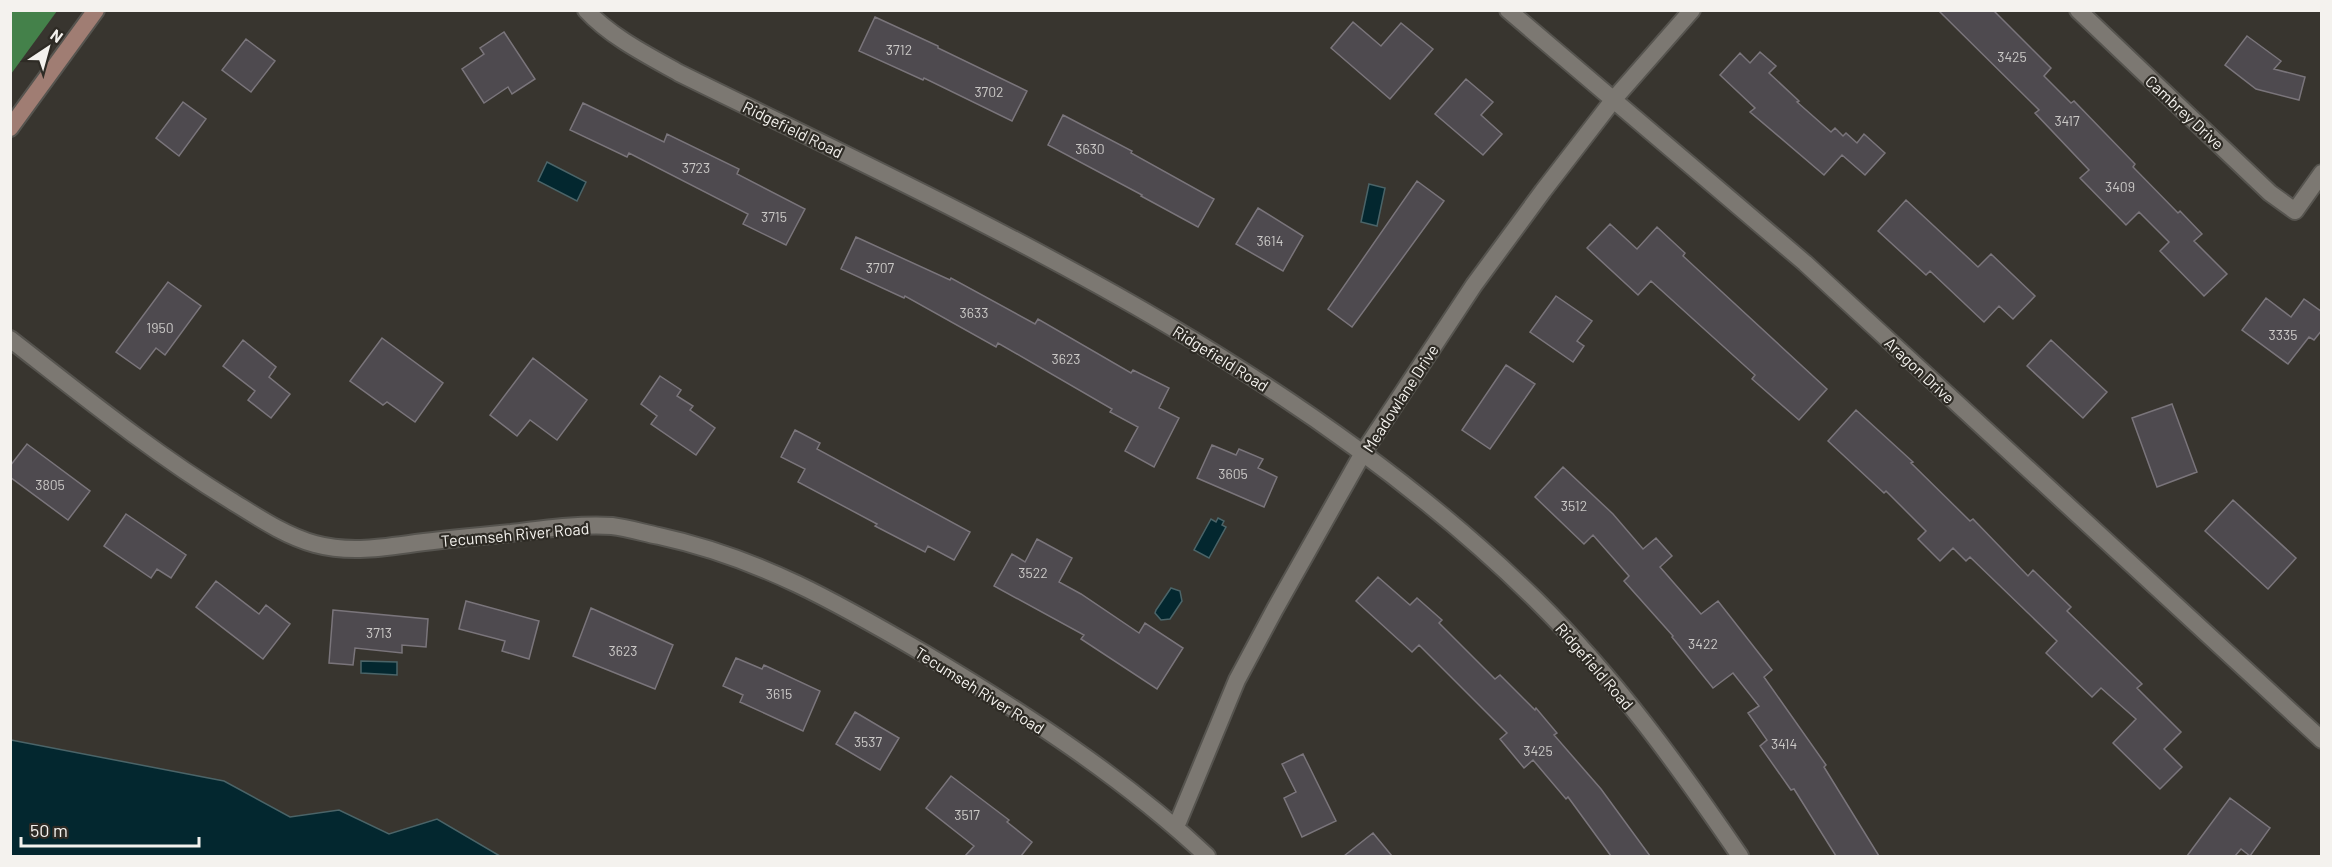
<svg xmlns="http://www.w3.org/2000/svg" width="2332" height="867" font-family="Barlow,sans-serif">
  <style>
    .forest { fill: #44814a }
    .water { fill: #03272f; stroke: #4b6468; stroke-width: 1.5 }
    .building { fill: #4e4a4f; stroke: #7a757b; stroke-width: 1.5 }
    .lines { fill: none; stroke-linecap: round; stroke-linejoin: round }
    .minor-casing { stroke: #56544f; stroke-width: 20 }
    .secondary-casing { stroke: #56544f; stroke-width: 20 }
    .minor { stroke: #7c7872; stroke-width: 16 }
    .secondary { stroke: #a07d73; stroke-width: 16 }
    .labels { text-anchor: middle; dominant-baseline: central; stroke-width: 4.5; stroke-linejoin: round; paint-order: stroke }
    .number-label { font-size: 14px; fill: #cac8c6 }
    .street-label { font-size: 16px; fill: #f4f2ee; stroke: #2e2b25 }
  </style>
  <rect width="100%" height="100%" fill="#38352f"/>
  <path class="forest" d="M 11,10 L 57,11 L 11,74 L 10,11 Z"/>
  <path class="water" d="M 547,162 L 586,182 L 577,201 L 538,181 Z
    M 1369,184 L 1385,188 L 1377,226 L 1361,222 Z
    M 1218,518 L 1224,521 L 1222,525 L 1226,527 L 1209,558 L 1194,550 L 1211,519 L 1216,522 Z
    M 1171,588 L 1180,591 L 1182,601 L 1170,619 L 1161,620 L 1155,613 L 1156,610 Z
    M 361,661 L 397,662 L 397,675 L 361,673 Z
    M 11,740 L 224,781 L 290,817 L 339,810 L 389,834 L 437,819 L 500,856 L 11,856 Z"/>
  <path class="building" d="M 1938,10 L 1993,10 L 2051,68 L 2044,76 L 2071,103 L 2074,101 L 2135,164 L 2133,167 L 2178,213 L 2180,211 L 2202,234 L 2194,241 L 2227,274 L 2204,296 L 2160,251 L 2169,242 L 2139,212 L 2126,225 L 2080,178 L 2089,170 L 2035,113 L 2039,110 Z
    M 875,17 L 938,46 L 938,48 L 1027,91 L 1012,121 L 924,78 L 923,80 L 859,51 Z
    M 1353,22 L 1381,46 L 1401,23 L 1433,49 L 1390,99 L 1331,48 Z
    M 504,32 L 535,79 L 512,94 L 508,87 L 484,103 L 462,69 L 484,54 L 480,48 Z
    M 2247,36 L 2281,61 L 2274,69 L 2305,77 L 2299,100 L 2256,89 L 2225,65 Z
    M 246,39 L 275,61 L 251,92 L 222,70 Z
    M 1760,52 L 1776,66 L 1769,73 L 1799,101 L 1797,102 L 1831,132 L 1835,128 L 1843,136 L 1846,133 L 1857,143 L 1864,134 L 1885,153 L 1865,175 L 1842,155 L 1824,175 L 1750,112 L 1755,108 L 1720,75 L 1740,53 L 1750,63 Z
    M 1466,79 L 1493,102 L 1481,115 L 1502,134 L 1483,155 L 1435,114 Z
    M 183,102 L 206,119 L 179,156 L 156,138 Z
    M 583,103 L 664,142 L 667,134 L 739,169 L 737,174 L 805,209 L 786,245 L 743,224 L 748,214 L 629,153 L 627,157 L 570,130 Z
    M 1063,115 L 1132,151 L 1131,153 L 1214,199 L 1198,227 L 1141,196 L 1142,195 L 1048,145 Z
    M 1417,181 L 1444,201 L 1352,327 L 1328,309 Z
    M 1906,200 L 1978,267 L 1991,254 L 2035,296 L 2013,319 L 1999,306 L 1984,322 L 1930,271 L 1926,275 L 1878,231 Z
    M 1258,208 L 1303,236 L 1283,271 L 1236,244 Z
    M 1610,224 L 1637,249 L 1657,227 L 1685,253 L 1683,256 L 1827,389 L 1799,420 L 1752,379 L 1755,375 L 1651,281 L 1638,295 L 1587,248 Z
    M 856,237 L 950,280 L 951,278 L 1035,324 L 1038,319 L 1131,373 L 1133,370 L 1169,388 L 1159,408 L 1179,418 L 1154,467 L 1125,451 L 1138,427 L 1110,412 L 1112,409 L 998,343 L 996,347 L 905,296 L 904,298 L 841,269 Z
    M 168,282 L 201,306 L 165,355 L 156,348 L 140,369 L 116,352 Z
    M 1556,296 L 1592,321 L 1577,341 L 1584,346 L 1573,362 L 1530,332 Z
    M 2266,298 L 2291,317 L 2304,299 L 2322,312 L 2322,330 L 2314,340 L 2309,337 L 2288,364 L 2242,330 Z
    M 382,338 L 443,383 L 415,422 L 387,402 L 383,405 L 350,381 Z
    M 243,340 L 276,367 L 269,377 L 290,394 L 271,418 L 248,400 L 255,391 L 223,366 Z
    M 2051,340 L 2107,392 L 2083,418 L 2027,366 Z
    M 533,358 L 587,400 L 557,440 L 530,420 L 517,436 L 490,415 Z
    M 1506,365 L 1535,384 L 1490,449 L 1462,430 Z
    M 660,376 L 681,390 L 677,396 L 693,406 L 690,410 L 715,428 L 696,455 L 651,424 L 657,416 L 641,404 Z
    M 2172,404 L 2197,472 L 2157,487 L 2132,418 Z
    M 1856,410 L 1913,462 L 1911,463 L 1970,521 L 1973,519 L 2028,576 L 2033,570 L 2071,607 L 2067,611 L 2142,684 L 2137,688 L 2181,732 L 2164,749 L 2182,767 L 2160,789 L 2113,743 L 2136,719 L 2101,688 L 2092,697 L 2046,653 L 2057,641 L 1970,557 L 1966,561 L 1953,548 L 1940,561 L 1918,539 L 1926,531 L 1886,491 L 1884,493 L 1828,441 Z
    M 795,430 L 820,443 L 817,449 L 970,532 L 954,560 L 928,546 L 925,552 L 875,526 L 877,524 L 798,482 L 805,469 L 781,457 Z
    M 27,444 L 90,491 L 68,520 L 10,477 L 10,466 Z
    M 1212,445 L 1236,455 L 1239,449 L 1263,459 L 1258,468 L 1277,477 L 1264,507 L 1197,478 Z
    M 1563,467 L 1613,514 L 1643,549 L 1656,538 L 1672,556 L 1660,567 L 1701,614 L 1718,601 L 1772,670 L 1764,677 L 1826,765 L 1824,767 L 1879,856 L 1836,856 L 1794,789 L 1791,790 L 1760,746 L 1767,740 L 1748,713 L 1759,706 L 1733,673 L 1713,688 L 1672,637 L 1673,636 L 1624,581 L 1629,576 L 1593,535 L 1584,544 L 1535,497 Z
    M 2233,500 L 2296,558 L 2268,589 L 2205,531 Z
    M 126,514 L 186,555 L 171,578 L 157,569 L 151,578 L 104,546 Z
    M 1037,539 L 1072,558 L 1059,582 L 1081,594 L 1139,633 L 1145,623 L 1183,648 L 1157,689 L 1081,639 L 1084,635 L 994,586 L 1012,554 L 1025,562 Z
    M 1378,577 L 1410,605 L 1417,598 L 1442,620 L 1439,623 L 1495,679 L 1500,675 L 1535,710 L 1536,708 L 1557,733 L 1554,735 L 1601,789 L 1650,856 L 1611,856 L 1568,797 L 1566,799 L 1533,760 L 1524,768 L 1500,739 L 1507,733 L 1419,645 L 1412,652 L 1356,601 Z
    M 216,581 L 259,614 L 266,605 L 290,624 L 263,659 L 196,607 Z
    M 466,601 L 539,621 L 529,659 L 502,651 L 505,641 L 459,629 Z
    M 591,608 L 673,645 L 655,689 L 573,656 Z
    M 333,610 L 428,619 L 426,647 L 402,645 L 402,653 L 355,648 L 353,665 L 329,663 Z
    M 736,658 L 762,669 L 764,665 L 820,691 L 803,731 L 740,702 L 743,695 L 723,686 Z
    M 855,712 L 899,738 L 880,770 L 836,744 Z
    M 1303,754 L 1336,821 L 1302,837 L 1284,798 L 1296,792 L 1282,764 Z
    M 951,776 L 1009,820 L 1007,822 L 1032,842 L 1021,856 L 965,856 L 974,846 L 926,808 Z
    M 2230,798 L 2270,828 L 2250,856 L 2241,849 L 2235,856 L 2187,856 Z
    M 1373,833 L 1392,856 L 1344,856 Z"/>
  <g class="lines">
    <defs>
      <path id="minor" d="M 586,10 C 611,37 647,55 679,73 C 978,220 1294,362 1535,599 C 1615,678 1677,764 1740,856
        M 1508,10 L 1805,263 L 2322,740
        M 2078,10 L 2270,193 L 2295,211 L 2322,173
        M 10,339 C 82,395 152,452 230,500 C 256,516 285,536 315,544 C 348,553 382,548 416,543 C 447,539 479,536 511,533 C 544,529 578,524 612,526 C 628,528 644,533 659,536 C 760,558 838,603 925,654 C 1024,713 1123,777 1207,856
        M 1176,827 L 1237,680 L 1275,609 L 1363,453 L 1474,285 L 1543,191 L 1614,99 L 1692,10"/>
      <path id="secondary" d="M 10,128 L 96,10"/>
    </defs>
    <use href="#minor" class="minor-casing"/>
    <use href="#secondary" class="secondary-casing"/>
    <use href="#minor" class="minor"/>
    <use href="#secondary" class="secondary"/>
  </g>
  <g class="labels">
    <g class="number-label">
      <text x="899" y="49">3712</text>
      <text x="2012" y="56">3425</text>
      <text x="989" y="91">3702</text>
      <text x="2067" y="120">3417</text>
      <text x="1090" y="148">3630</text>
      <text x="696" y="167">3723</text>
      <text x="2120" y="186">3409</text>
      <text x="774" y="216">3715</text>
      <text x="1270" y="240">3614</text>
      <text x="880" y="267">3707</text>
      <text x="974" y="312">3633</text>
      <text x="160" y="327">1950</text>
      <text x="2283" y="334">3335</text>
      <text x="1066" y="358">3623</text>
      <text x="1233" y="473">3605</text>
      <text x="50" y="484">3805</text>
      <text x="1574" y="505">3512</text>
      <text x="1033" y="572">3522</text>
      <text x="379" y="632">3713</text>
      <text x="1703" y="643">3422</text>
      <text x="623" y="650">3623</text>
      <text x="779" y="693">3615</text>
      <text x="868" y="741">3537</text>
      <text x="1784" y="743">3414</text>
      <text x="1538" y="750">3425</text>
      <text x="967" y="814">3517</text>
    </g>
    <g class="street-label">
      <text transform="translate(2185 112) rotate(43)">Cambrey Drive</text>
      <text transform="translate(793 129) rotate(26)">Ridgefield Road</text>
      <text transform="translate(1221 358) rotate(32)">Ridgefield Road</text>
      <text transform="translate(1920 370) rotate(43)">Aragon Drive</text>
      <text transform="translate(1400 398) rotate(-57)">Meadowlane Drive</text>
      <text transform="translate(515 534) rotate(-5)">Tecumseh River Road</text>
      <text transform="translate(1595 666) rotate(49)">Ridgefield Road</text>
      <text transform="translate(980 690) rotate(32)">Tecumseh River Road</text>
    </g>
  </g>
  <rect width="2332" height="867" fill="none" stroke="#f4f2ee" stroke-width="24"/>
  <g transform="translate(48 48) rotate(36)" stroke="#2e2b25" stroke-width="4.5" paint-order="stroke">
  <path d="M0-4.5L10 22L0 15L-10 22Z" fill="#f4f2ee"/>
  <text y="-9" font-size="16" font-weight="bold" text-anchor="middle" fill="#f4f2ee">N</text>
  </g>
  <path d="M21 837v9h178v-9" fill="none" stroke="#f4f2ee" stroke-width="3"/>
  <text x="30" y="837" font-size="18" fill="#f4f2ee" stroke="#2e2b25" stroke-width="4.5" paint-order="stroke">50 m</text>
</svg>
